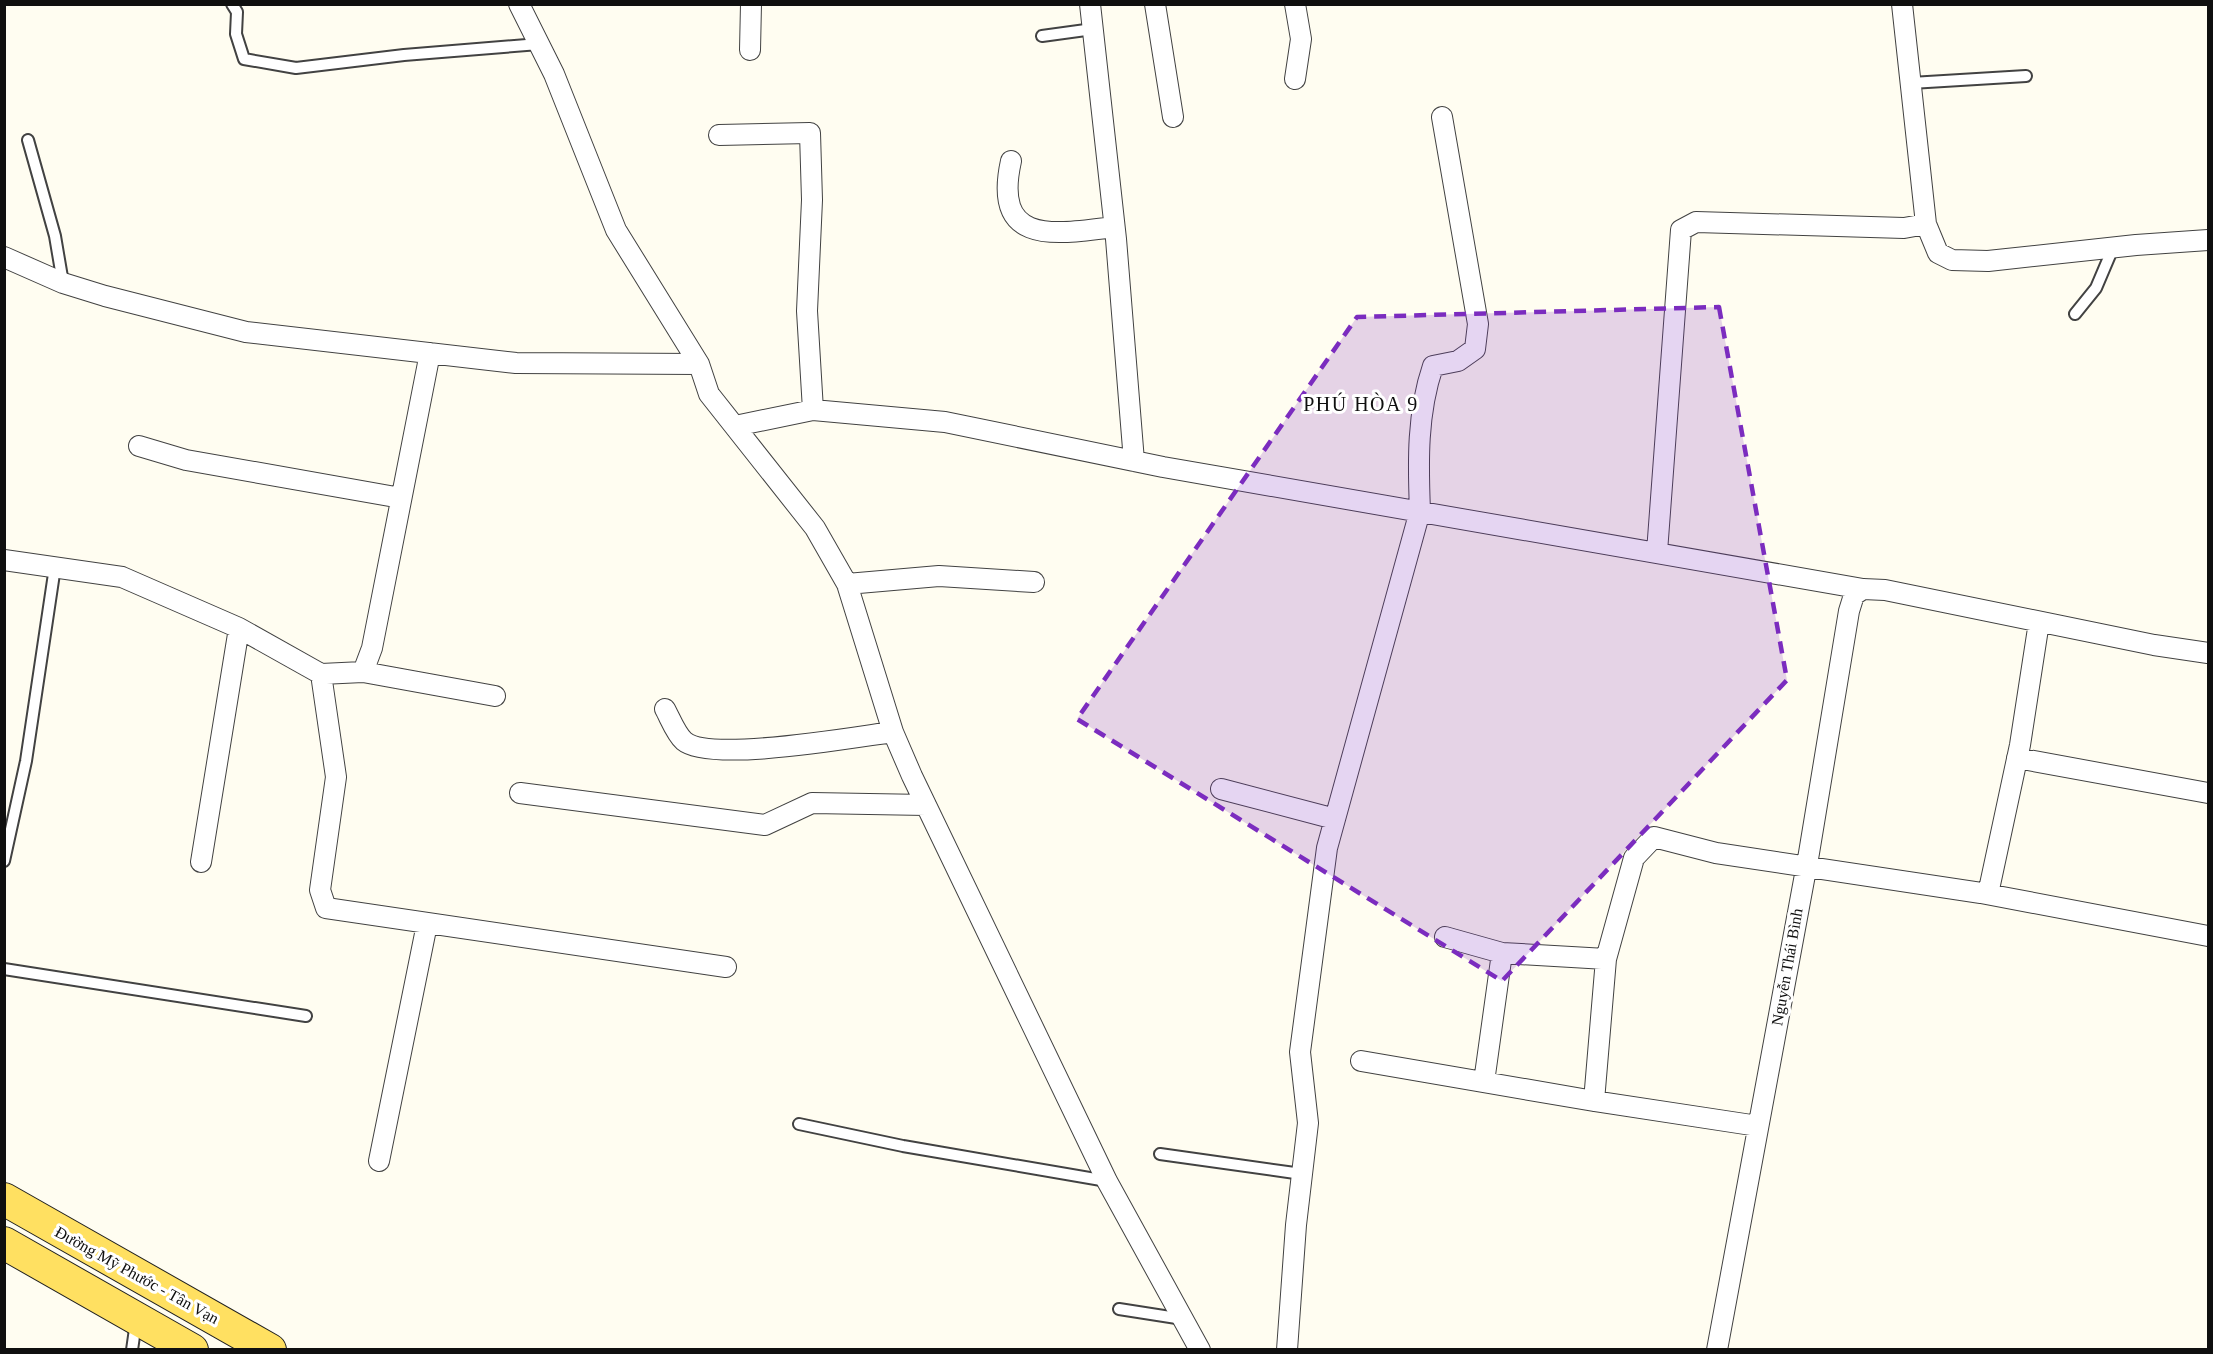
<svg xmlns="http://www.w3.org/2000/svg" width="2213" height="1354" font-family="Georgia,serif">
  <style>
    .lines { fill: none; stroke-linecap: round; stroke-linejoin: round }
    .service-casing { stroke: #424242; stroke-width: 14 }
    .minor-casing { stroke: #424242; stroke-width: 22 }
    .primary-casing { stroke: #202020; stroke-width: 34 }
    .service { stroke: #fff; stroke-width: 10 }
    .minor { stroke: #fff; stroke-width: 20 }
    .primary { stroke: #ffe061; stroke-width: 32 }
    .marked { fill: #7b2cbf; fill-opacity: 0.2; stroke: #7b2cbf; stroke-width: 4.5; stroke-dasharray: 12 8; stroke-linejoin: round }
    .labels { text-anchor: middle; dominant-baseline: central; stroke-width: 6; stroke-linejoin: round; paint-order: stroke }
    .street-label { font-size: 16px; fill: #0f0f0f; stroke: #fff }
    .quarter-label { font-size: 20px; letter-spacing: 1.5px; fill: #0f0f0f; stroke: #fff }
  </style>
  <rect width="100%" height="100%" fill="#fffdf1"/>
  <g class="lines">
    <defs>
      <path id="service" d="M 232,4 L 237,12 L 236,34 L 244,59 L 296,68 L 404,55 L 539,44
        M 1042,36 L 1093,29
        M 1911,83 L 2026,76
        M 28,140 L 55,236 L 63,283
        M 2075,314 L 2096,288 L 2113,248
        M 4,861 L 26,761 L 55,567
        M 4,969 L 306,1016
        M 799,1124 L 903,1146 L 1107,1181
        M 1160,1154 L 1302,1174
        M 1119,1309 L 1183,1319
        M 132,1350 L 136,1322"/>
      <path id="minor" d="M 519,4 L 554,74 L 616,230 L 699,364 L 709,394 L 815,528 L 847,584 L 893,732 L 912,776 L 1107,1181 L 1200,1350
        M 1090,4 L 1116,239 L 1134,461
        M 1155,4 L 1173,117
        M 1295,4 L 1301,39 L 1295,79
        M 1902,4 L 1926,224 L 1938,253 L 1952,260 L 1988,261 L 2136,245 L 2208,240
        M 750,50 L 751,4
        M 719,135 L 810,133 L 812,200 L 807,311 L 813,410
        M 1011,161 C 992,247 1056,234 1114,227
        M 4,257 L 63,283 L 105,296 L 246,332 L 516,363 L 699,364
        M 735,426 L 813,410 L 945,422 L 1163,467 L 1863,589 L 1885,590 L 2154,645 L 2208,653
        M 139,446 L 186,460 L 401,498
        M 1657,552 L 1681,230 L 1696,222 L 1904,228 L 1926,224
        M 4,560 L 122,577 L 239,628 L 321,674 L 363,672 L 495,696
        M 847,584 L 939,576 L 1034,582
        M 363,672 L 372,648 L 430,353
        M 321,674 L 336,777 L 320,890 L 326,908 L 726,967
        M 665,709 C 670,718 676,734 684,741 C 710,763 855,737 893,732
        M 2017,758 L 2208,793
        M 1221,789 L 1335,819
        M 520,793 L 765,825 L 812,803 L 926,805
        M 201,862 L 239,628
        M 1988,894 L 2020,745 L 2039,622
        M 1445,937 L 1502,953
        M 1606,959 L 1634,858 L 1654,837 L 1716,853 L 1981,893 L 2208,936
        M 1361,1061 L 1594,1101 L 1758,1126
        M 1484,1082 L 1502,953 L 1606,959 L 1594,1101
        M 379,1161 L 427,924
        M 1287,1350 L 1296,1225 L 1308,1123 L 1300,1052 L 1327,848 L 1420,511 C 1418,462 1417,413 1433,366 L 1458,361 L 1475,349 L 1478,324 L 1442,117
        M 1717,1350 L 1809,853 L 1849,611 L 1854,595 L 1863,589"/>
      <path id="primary" d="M 4,1199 L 270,1350
        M 4,1243 L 192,1350"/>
    </defs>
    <use href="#service" class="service-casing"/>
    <use href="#minor" class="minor-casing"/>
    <use href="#primary" class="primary-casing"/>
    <use href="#service" class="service"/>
    <use href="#minor" class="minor"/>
    <use href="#primary" class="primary"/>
  </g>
  <path class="marked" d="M 1719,307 L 1787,680 L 1502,981 L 1077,719 L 1357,317 Z"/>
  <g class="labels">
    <g class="street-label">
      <text transform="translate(1787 967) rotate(-80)">Nguyễn Thái Bình</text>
      <text transform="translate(137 1275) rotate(29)">Đường Mỹ Phước - Tân Vạn</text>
    </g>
    <g class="quarter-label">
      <text x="1361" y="404">PHÚ HÒA 9</text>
    </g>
  </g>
  <rect width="2213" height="1354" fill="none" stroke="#0f0f0f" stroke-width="12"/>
</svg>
